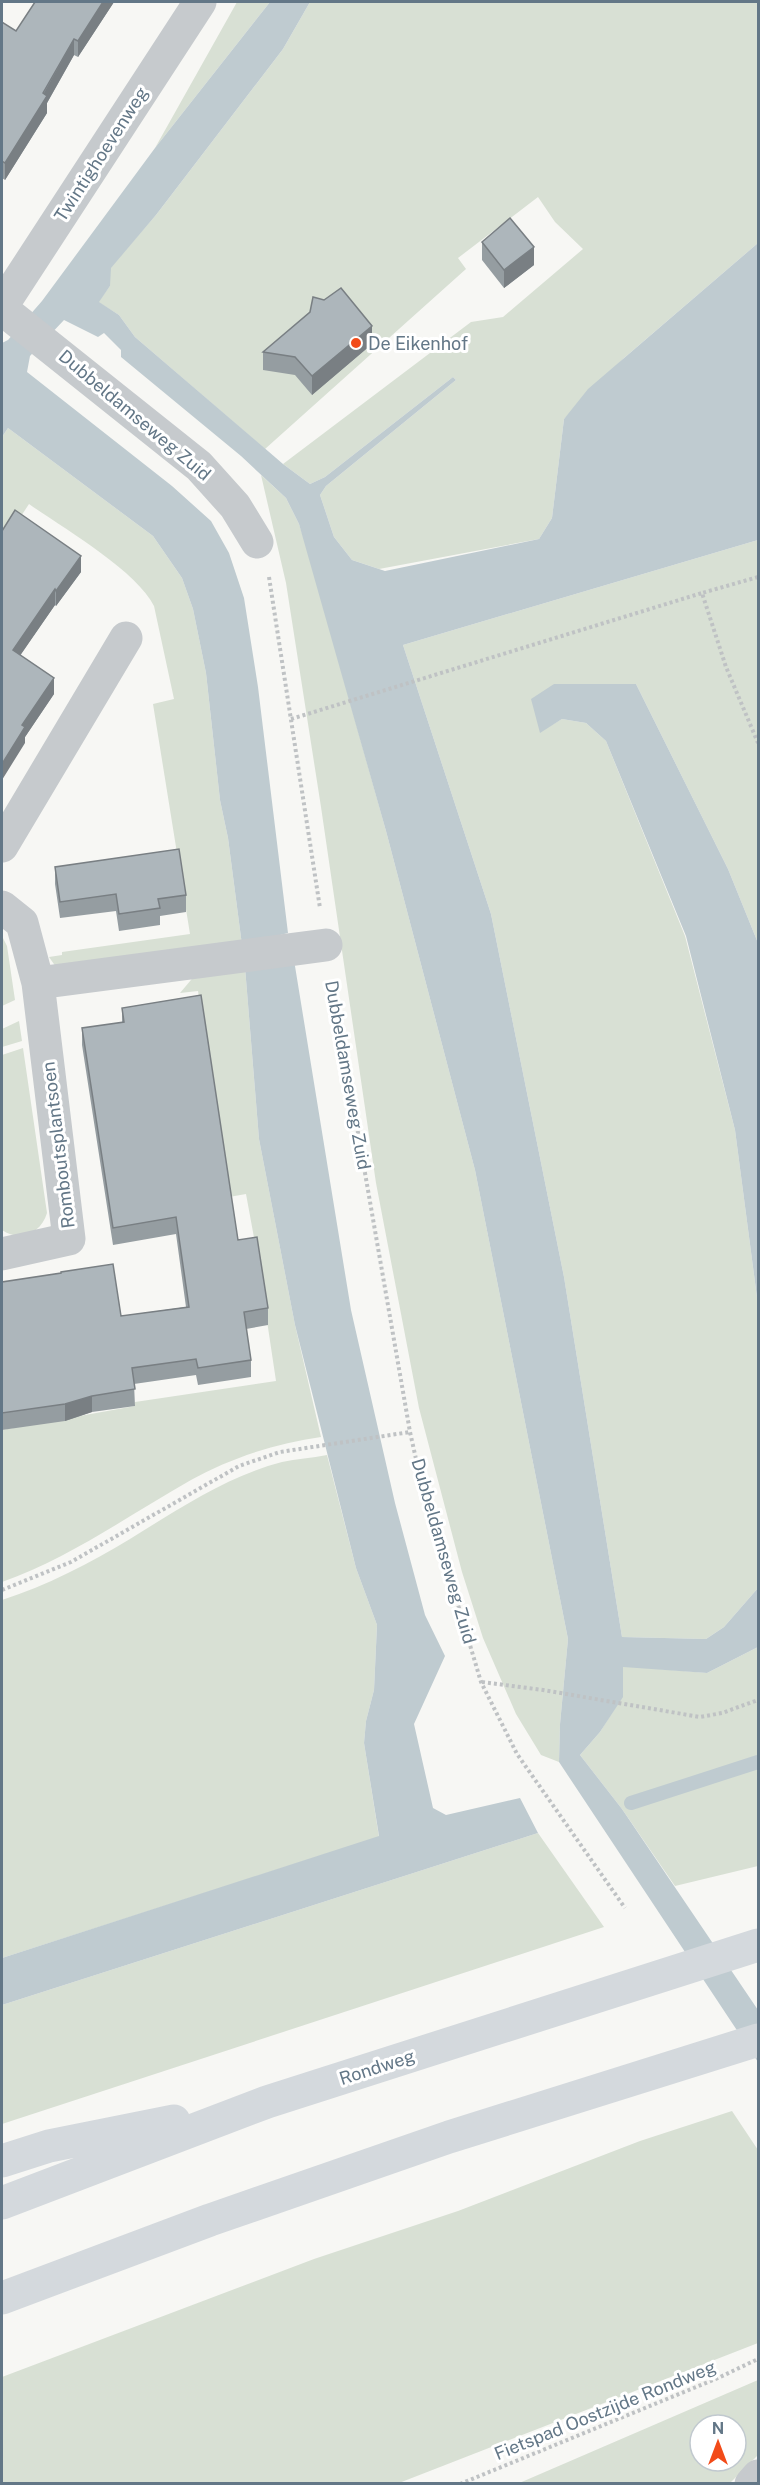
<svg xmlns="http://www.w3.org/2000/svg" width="760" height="2485" font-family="'Public Sans',sans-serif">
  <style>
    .green { fill: #d8e0d4; fill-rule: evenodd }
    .water { fill: #bfcbd0 }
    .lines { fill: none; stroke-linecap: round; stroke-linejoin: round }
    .stream { stroke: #bfcbd0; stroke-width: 14 }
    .path { stroke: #bfc2c4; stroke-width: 4; stroke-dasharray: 3 3; stroke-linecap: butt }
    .minor { stroke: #c6cacd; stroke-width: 33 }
    .highway { stroke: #d4d9dd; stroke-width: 33 }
    .wall { fill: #959da1 }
    .shaded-wall { fill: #797f83 }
    .building { fill: #adb6bb; stroke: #797f83; stroke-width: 1.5 }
    .poi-dot { fill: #f24b19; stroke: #fff; stroke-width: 2 }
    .labels { text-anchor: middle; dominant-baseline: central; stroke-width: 6; stroke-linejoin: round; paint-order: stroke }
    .street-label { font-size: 18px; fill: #637787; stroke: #fff }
    .poi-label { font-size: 18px; fill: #637787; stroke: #fff; text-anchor: start }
  </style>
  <rect width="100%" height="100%" fill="#f7f7f4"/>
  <path class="green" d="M 237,2 L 270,2 L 155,148 Z
    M 310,2 L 758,2 L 758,243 L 624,358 L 564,419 L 552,518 L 539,539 L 379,569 L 352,560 L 334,537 L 320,495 L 326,486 L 456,380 L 453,377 L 325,477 L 310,484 L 283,464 L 471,322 L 503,317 L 583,249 L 555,222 L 538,197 L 458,258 L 466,269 L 265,449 L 135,337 L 119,315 L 98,302 L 110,286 L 110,268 L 156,215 L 283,49 Z
    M 8,428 L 153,536 L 182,578 L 193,609 L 206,673 L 220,800 L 228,838 L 242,945 L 56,967 L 49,957 L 62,955 L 62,952 L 190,934 L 153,704 L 174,699 L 154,606 C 136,570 63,528 29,504 L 2,545 L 2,437 Z
    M 261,475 L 286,498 L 299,524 L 307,548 L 386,831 L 475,1170 L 568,1639 L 560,1724 L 559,1762 L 541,1755 L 516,1714 L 483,1638 L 462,1572 L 419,1408 L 376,1183 L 321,807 L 286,583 Z
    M 758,540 L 758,943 L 728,869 L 636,684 L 554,684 L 540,732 L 562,719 L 586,723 L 606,741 L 685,936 L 735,1130 L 758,1305 L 758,1588 L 724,1627 L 706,1639 L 622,1637 L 564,1277 L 491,914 L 403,645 Z
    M 2,936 L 7,946 L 15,1000 L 2,1006 Z
    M 245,967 L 259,1139 L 295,1325 L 321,1437 C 277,1443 230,1458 191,1480 C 129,1515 70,1558 2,1582 L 2,1430 L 135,1406 L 135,1402 L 276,1381 L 257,1254 L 246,1194 L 229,1197 L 198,991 L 180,993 L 196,974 Z
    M 19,1021 L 22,1041 L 2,1047 L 2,1029 Z
    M 23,1048 L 47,1213 C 41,1234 19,1242 2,1230 L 2,1055 Z
    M 327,1455 L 356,1568 L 377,1625 L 374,1690 L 366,1721 L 364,1743 L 379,1837 L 2,1958 L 2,1600 C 46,1586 90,1563 130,1539 C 177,1510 227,1476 282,1462 C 296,1459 312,1458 327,1455 Z
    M 758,1647 L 758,1866 L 675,1886 L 622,1809 L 580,1755 L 600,1732 L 622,1697 L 623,1666 L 707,1673 Z
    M 538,1833 L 604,1927 L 2,2124 L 2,2005 Z
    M 732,2111 L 758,2150 L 758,2343 L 399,2483 L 2,2483 L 2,2377 L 314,2259 L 458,2211 L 640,2141 Z
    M 758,2380 L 758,2455 L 730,2483 L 517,2484 ZM 700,2425 L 736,2425 L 736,2461 L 700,2461 Z"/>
  <path class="water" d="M 270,2 L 310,2 L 283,49 L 156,215 L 111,268 L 110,286 L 99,302 L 119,315 L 135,337 L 283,464 L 310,484 L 325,477 L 453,377 L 456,380 L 326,486 L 320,495 L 334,537 L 352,560 L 385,571 L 539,539 L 552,518 L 564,419 L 588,389 L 758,243 L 758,540 L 403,645 L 491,914 L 564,1277 L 622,1637 L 706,1639 L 724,1627 L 758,1588 L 758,1647 L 707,1673 L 623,1667 L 623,1697 L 600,1732 L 580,1755 L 622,1809 L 758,2010 L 758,2062 L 559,1762 L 560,1724 L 568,1639 L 475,1170 L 386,831 L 299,524 L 286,498 L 241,456 L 121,357 L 121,350 L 104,333 L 98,337 L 64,320 L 30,356 L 27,372 L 172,486 L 211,521 L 229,553 L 244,598 L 258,687 L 288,933 L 242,945 L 228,838 L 220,800 L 206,673 L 193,609 L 182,578 L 153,536 L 8,428 L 2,437 L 2,343 L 8,340 L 42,301 L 155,148 Z
    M 554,684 L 636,684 L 728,869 L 758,943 L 758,1305 L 735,1130 L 686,936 L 606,741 L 586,723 L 562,719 L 540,733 L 531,699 Z
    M 294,960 L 351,1310 L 395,1503 L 425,1615 L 445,1656 L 414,1724 L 433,1808 L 446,1815 L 520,1798 L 538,1833 L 2,2005 L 2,1958 L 379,1836 L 364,1743 L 366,1721 L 374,1690 L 377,1625 L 356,1568 L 295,1325 L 259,1139 L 245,967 Z"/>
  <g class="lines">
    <path class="stream" d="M 631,1803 L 758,1762"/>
    <path class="path" d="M 269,577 L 320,908
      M 758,577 L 702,593 L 726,667 L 758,743
      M 291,719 L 702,593
      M 332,983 L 410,1432 L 420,1477 L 481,1682 L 517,1754 L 625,1908
      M 2,1590 L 71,1562 L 239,1466 L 280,1452 L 410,1432
      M 482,1682 L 543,1690 L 700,1717 L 722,1713 L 758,1700
      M 460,2484 L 718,2378 L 758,2359"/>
    <path class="minor" d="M 2,306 L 200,2
      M 2,309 L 199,466 L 235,506 L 257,542
      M 2,846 L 126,638
      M 2,907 L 22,923 L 38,983 L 69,1239 L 2,1254
      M 38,983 L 326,945
      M 751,2484 L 758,2476"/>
    <path class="highway" d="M 2,2161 L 49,2146 L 174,2121
      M 2,2203 L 267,2102 L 758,1945
      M 2,2298 L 210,2220 L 449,2137 L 758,2040"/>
  </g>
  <path class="wall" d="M 114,2 L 78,57 L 74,55 L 47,103 L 47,113 L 5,180 L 2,178 L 2,22 L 16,31 Z
    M 482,242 L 534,265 L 504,288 L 482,260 Z
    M 372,344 L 312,395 L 295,375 L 263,370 L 263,352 Z
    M 2,531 L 81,572 L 56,606 L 55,605 L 20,655 L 54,694 L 25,737 L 25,743 Z
    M 55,867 L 186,895 L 186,912 L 160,916 L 160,925 L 119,931 L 116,911 L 60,918 L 55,884 Z
    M 122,1008 L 238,1240 L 268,1308 L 268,1325 L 246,1329 L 251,1360 L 251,1377 L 198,1385 L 196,1375 L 134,1384 L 135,1406 L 92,1412 L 65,1421 L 2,1430 L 2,1282 L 121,1316 L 186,1307 L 176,1234 L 113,1245 L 82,1045 L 82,1028 L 122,1023 Z"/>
  <path class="shaded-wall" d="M 103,2 L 114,2 L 78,57 L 78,41 Z
    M 74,39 L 74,55 L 47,103 L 47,113 L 5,180 L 5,163 Z
    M 534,247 L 534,265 L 504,288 L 504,270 Z
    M 372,326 L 372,344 L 312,395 L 312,376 Z
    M 81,556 L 81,572 L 56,606 L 56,591 Z
    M 55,589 L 55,605 L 13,666 L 13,650 Z
    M 54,678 L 54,694 L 25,737 L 25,743 L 2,780 L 2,764 L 22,725 Z
    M 92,1396 L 92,1412 L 65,1421 L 65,1404 Z"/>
  <path class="building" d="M 35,2 L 103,2 L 78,41 L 74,39 L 43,93 L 47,96 L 5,163 L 2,161 L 2,22 L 16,31 Z
    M 510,218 L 534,247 L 504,270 L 482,242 Z
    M 341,288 L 372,326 L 312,376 L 295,357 L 263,352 L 310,312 L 313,297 L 324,300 Z
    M 15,510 L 81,556 L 56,591 L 55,589 L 13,650 L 54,678 L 22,725 L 25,727 L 2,764 L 2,531 Z
    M 179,849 L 186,895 L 158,899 L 160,908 L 119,914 L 116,894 L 60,902 L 55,867 Z
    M 201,995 L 238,1240 L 257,1237 L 268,1308 L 244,1312 L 251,1360 L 198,1368 L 196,1359 L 132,1368 L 135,1389 L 92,1396 L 65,1404 L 2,1413 L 2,1282 L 61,1273 L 61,1272 L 113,1264 L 121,1316 L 189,1307 L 176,1217 L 113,1228 L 82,1028 L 124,1022 L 122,1008 Z"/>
  <circle class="poi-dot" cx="356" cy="343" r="6"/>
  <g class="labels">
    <g class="street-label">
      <text transform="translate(101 154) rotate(-57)">Twintighoevenweg</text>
      <text transform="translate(135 415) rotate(40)">Dubbeldamseweg Zuid</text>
      <text transform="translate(348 1075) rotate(80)">Dubbeldamseweg Zuid</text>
      <text transform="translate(58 1145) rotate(-97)">Romboutsplantsoen</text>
      <text transform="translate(444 1551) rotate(74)">Dubbeldamseweg Zuid</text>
      <text transform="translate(377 2067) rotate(-18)">Rondweg</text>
      <text transform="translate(605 2410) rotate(-22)">Fietspad Oostzijde Rondweg</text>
    </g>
    <g class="poi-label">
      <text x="368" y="343">De Eikenhof</text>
    </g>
  </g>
  <rect width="760" height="2485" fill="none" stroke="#637787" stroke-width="6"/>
  <g transform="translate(718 2443)"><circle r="28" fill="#ffffff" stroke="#c1c9cf" stroke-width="1.5"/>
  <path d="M0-4.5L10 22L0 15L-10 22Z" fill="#f24b19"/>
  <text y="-9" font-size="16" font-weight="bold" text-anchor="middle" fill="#637787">N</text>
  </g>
</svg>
